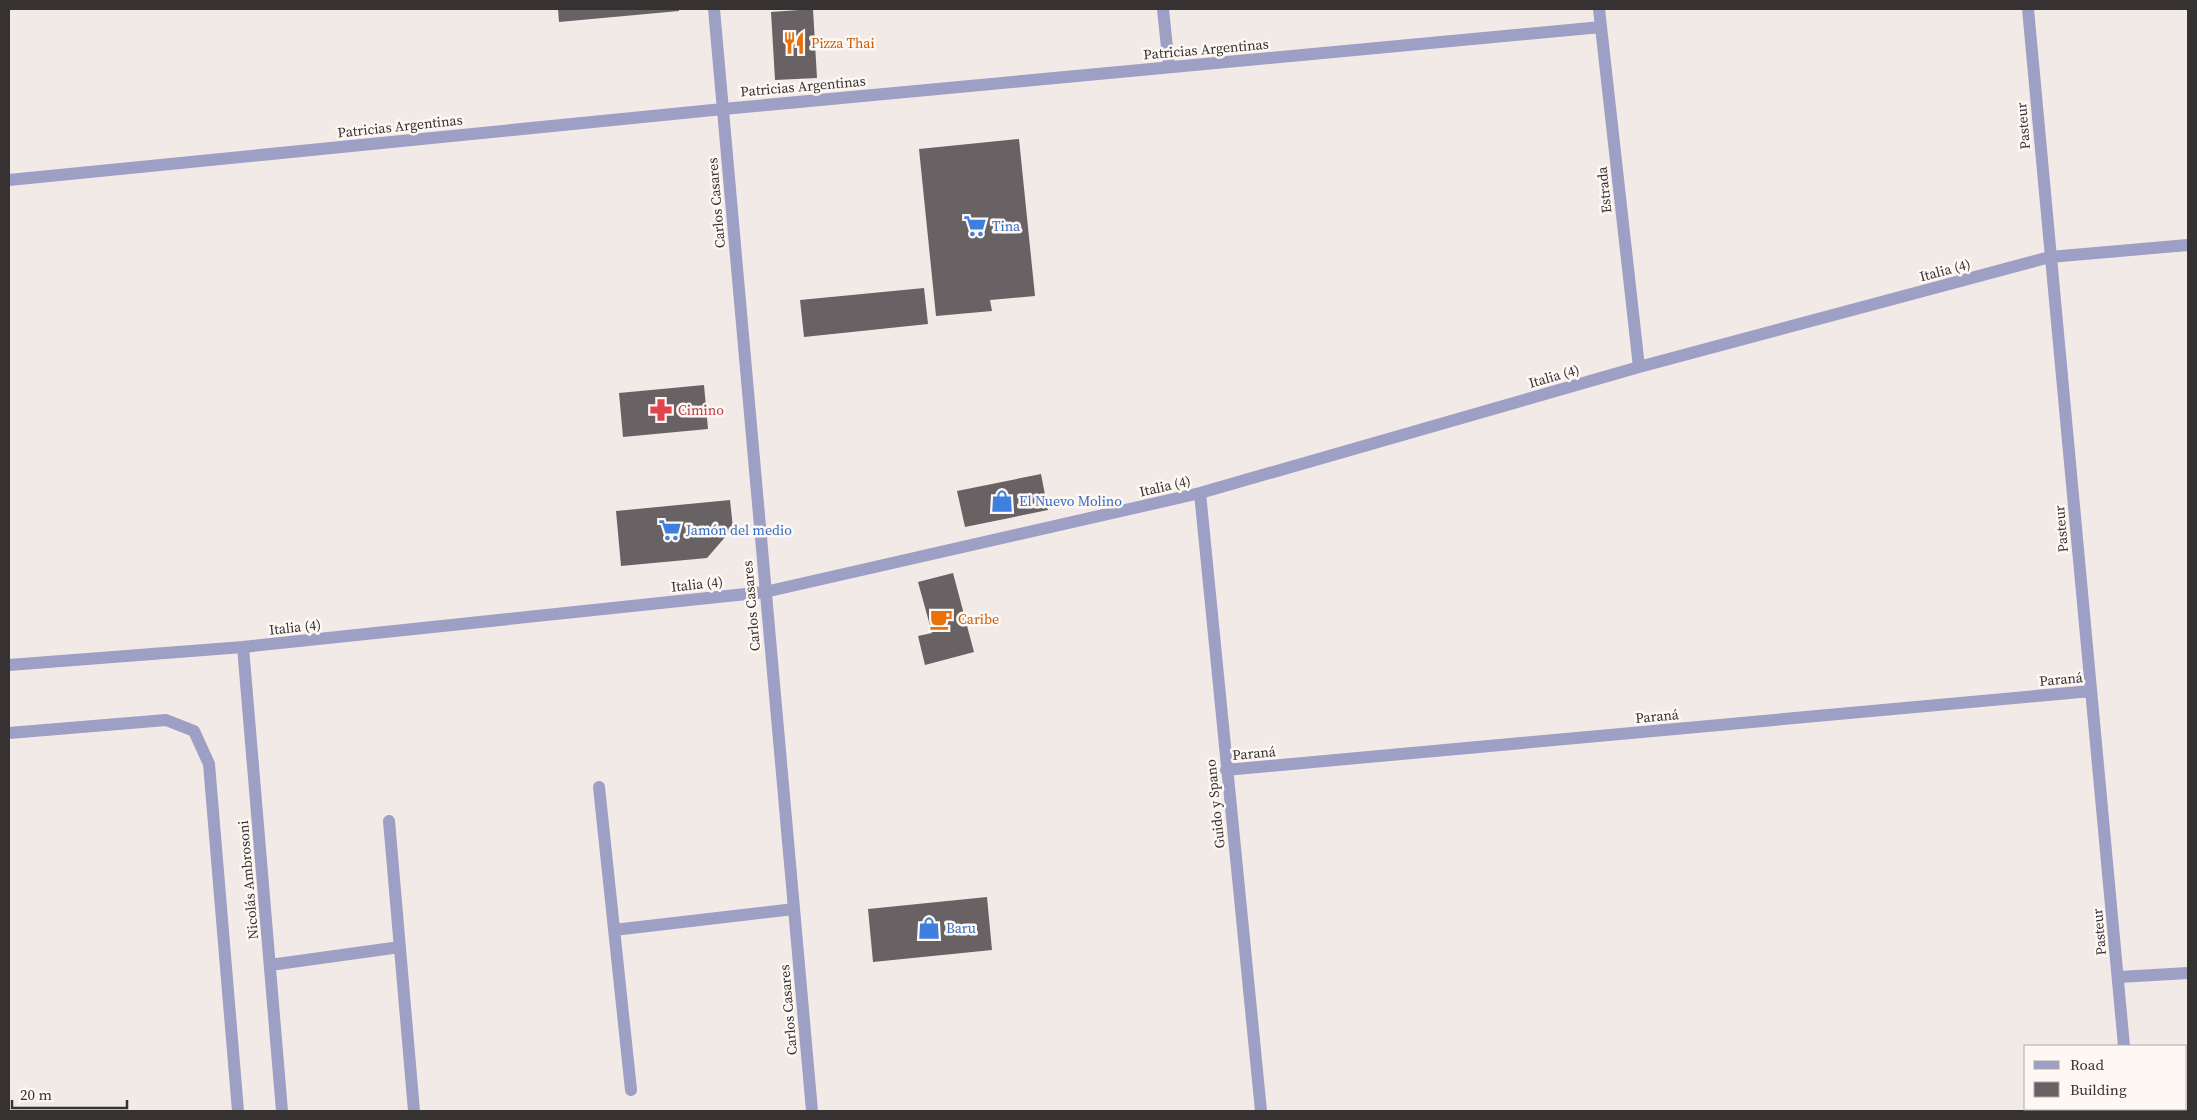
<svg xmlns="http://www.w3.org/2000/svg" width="2197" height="1120" font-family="'Source Serif 4',serif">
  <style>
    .building { fill: #686265 }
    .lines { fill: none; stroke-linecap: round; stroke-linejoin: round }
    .minor { stroke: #9d9fc4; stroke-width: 12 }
    .labels { text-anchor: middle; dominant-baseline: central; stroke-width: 5; stroke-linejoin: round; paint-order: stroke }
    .food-label { font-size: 14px; fill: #c56008; stroke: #fef8f5; text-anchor: start }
    .street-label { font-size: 14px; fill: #353231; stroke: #fef8f5 }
    .shop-label { font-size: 14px; fill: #366cbe; stroke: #fef8f5; text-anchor: start }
    .health-label { font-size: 14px; fill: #be3a42; stroke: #fef8f5; text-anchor: start }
  </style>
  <rect width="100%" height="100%" fill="#f2eae7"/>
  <path class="building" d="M 558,9 L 679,9 L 679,11 L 559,22 Z
    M 813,9 L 817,78 L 775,80 L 771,12 Z
    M 1019,139 L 1035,296 L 990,300 L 992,311 L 936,316 L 919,149 Z
    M 924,288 L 928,324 L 804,337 L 800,300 Z
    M 704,385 L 708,429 L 623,437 L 619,393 Z
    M 1041,474 L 1048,510 L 965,527 L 957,491 Z
    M 730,500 L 733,528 L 707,558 L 621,566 L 616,511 Z
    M 953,573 L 974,652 L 925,665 L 918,636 L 932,633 L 918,582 Z
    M 987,897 L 992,950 L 873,962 L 868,909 Z"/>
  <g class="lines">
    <path class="minor" d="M 714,9 L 812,1111
      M 1163,9 L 1169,67
      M 1599,9 L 1639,367
      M 2028,9 L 2124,1046
      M 9,180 L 723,109 L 1601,27
      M 1200,493 L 1261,1111
      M 243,647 L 282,1111
      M 9,665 L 243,647 L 765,592 L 1200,493 L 1639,367 L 2050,257 L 2188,245
      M 9,733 L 166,720 L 194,731 L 209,764 L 238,1111
      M 1226,770 L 2091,691
      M 599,787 L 631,1090
      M 389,821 L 414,1111
      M 614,930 L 794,909
      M 270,965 L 400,947
      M 2119,977 L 2188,973
      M 2130,1109 L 2130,1111"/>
  </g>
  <defs>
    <symbol id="restaurant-bare" viewBox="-9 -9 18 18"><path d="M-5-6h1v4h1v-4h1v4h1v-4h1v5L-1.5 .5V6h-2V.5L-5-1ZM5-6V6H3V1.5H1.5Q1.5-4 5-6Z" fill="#e8710a" stroke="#fef8f5" stroke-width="2.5" paint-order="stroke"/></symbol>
    <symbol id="supermarket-bare" viewBox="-9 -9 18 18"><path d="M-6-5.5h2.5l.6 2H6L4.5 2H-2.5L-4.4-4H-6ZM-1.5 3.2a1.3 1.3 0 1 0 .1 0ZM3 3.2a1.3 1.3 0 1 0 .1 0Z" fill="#3f7fe0" stroke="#fef8f5" stroke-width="2.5" paint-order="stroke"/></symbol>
    <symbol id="pharmacy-bare" viewBox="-9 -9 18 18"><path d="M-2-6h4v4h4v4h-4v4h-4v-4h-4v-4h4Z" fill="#e0444e" stroke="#fef8f5" stroke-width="2.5" paint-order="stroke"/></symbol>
    <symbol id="shop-bare" viewBox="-9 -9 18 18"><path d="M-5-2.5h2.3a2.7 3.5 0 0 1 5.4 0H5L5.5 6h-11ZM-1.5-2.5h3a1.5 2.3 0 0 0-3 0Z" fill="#3f7fe0" stroke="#fef8f5" stroke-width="2.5" paint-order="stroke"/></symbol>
    <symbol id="cafe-bare" viewBox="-9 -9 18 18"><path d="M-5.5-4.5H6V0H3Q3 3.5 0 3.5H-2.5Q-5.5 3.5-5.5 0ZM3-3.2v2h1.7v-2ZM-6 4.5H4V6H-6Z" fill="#e8710a" stroke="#fef8f5" stroke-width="2.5" paint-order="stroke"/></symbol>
  </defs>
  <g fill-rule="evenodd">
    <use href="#restaurant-bare" x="778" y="27" width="32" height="32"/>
    <use href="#supermarket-bare" x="959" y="210" width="32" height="32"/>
    <use href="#pharmacy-bare" x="645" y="394" width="32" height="32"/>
    <use href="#shop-bare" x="986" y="485" width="32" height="32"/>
    <use href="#supermarket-bare" x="654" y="514" width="32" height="32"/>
    <use href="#cafe-bare" x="925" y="603" width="32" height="32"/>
    <use href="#shop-bare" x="913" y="912" width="32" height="32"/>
  </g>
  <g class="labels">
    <g class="food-label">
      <text x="811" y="43">Pizza Thai</text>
      <text x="958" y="619">Caribe</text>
    </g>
    <g class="street-label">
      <text transform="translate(1206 49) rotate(-5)">Patricias Argentinas</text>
      <text transform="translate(803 86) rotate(-5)">Patricias Argentinas</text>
      <text transform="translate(400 126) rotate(-6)">Patricias Argentinas</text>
      <text transform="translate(2023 126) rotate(-95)">Pasteur</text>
      <text transform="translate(1604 190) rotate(-96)">Estrada</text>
      <text transform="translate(716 203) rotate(-95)">Carlos Casares</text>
      <text transform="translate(1945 270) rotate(-15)">Italia (4)</text>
      <text transform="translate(1554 376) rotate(-16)">Italia (4)</text>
      <text transform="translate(1165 486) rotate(-13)">Italia (4)</text>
      <text transform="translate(2061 529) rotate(-95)">Pasteur</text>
      <text transform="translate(697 584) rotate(-6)">Italia (4)</text>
      <text transform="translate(751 606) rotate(-95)">Carlos Casares</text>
      <text transform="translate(295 627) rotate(-6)">Italia (4)</text>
      <text transform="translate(2061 679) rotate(-5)">Paraná</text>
      <text transform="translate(1657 716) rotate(-5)">Paraná</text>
      <text transform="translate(1254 753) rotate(-5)">Paraná</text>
      <text transform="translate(1215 804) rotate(-96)">Guido y Spano</text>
      <text transform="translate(248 880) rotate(-95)">Nicolás Ambrosoni</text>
      <text transform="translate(2099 932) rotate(-95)">Pasteur</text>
      <text transform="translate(788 1010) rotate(-95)">Carlos Casares</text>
    </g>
    <g class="shop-label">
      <text x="992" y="226">Tina</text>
      <text x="1019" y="501">El Nuevo Molino</text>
      <text x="686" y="530">Jamón del medio</text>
      <text x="946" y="928">Baru</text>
    </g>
    <g class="health-label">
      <text x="678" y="410">Cimino</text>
    </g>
  </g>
  <rect width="2197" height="1120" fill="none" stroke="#353231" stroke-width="20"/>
  <rect x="2024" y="1045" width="162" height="65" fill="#fef8f5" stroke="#aea9a7"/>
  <rect x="2034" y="1061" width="25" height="8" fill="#9d9fc4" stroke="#aea9a7"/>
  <text x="2070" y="1070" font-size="15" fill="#353231">Road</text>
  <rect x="2034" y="1082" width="25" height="15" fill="#686265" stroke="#aea9a7"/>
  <text x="2070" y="1095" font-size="15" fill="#353231">Building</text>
  <path d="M12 1100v8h115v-8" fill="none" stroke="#353231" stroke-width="2.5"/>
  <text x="20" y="1100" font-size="15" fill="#353231" stroke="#fef8f5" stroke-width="4" paint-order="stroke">20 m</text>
</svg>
